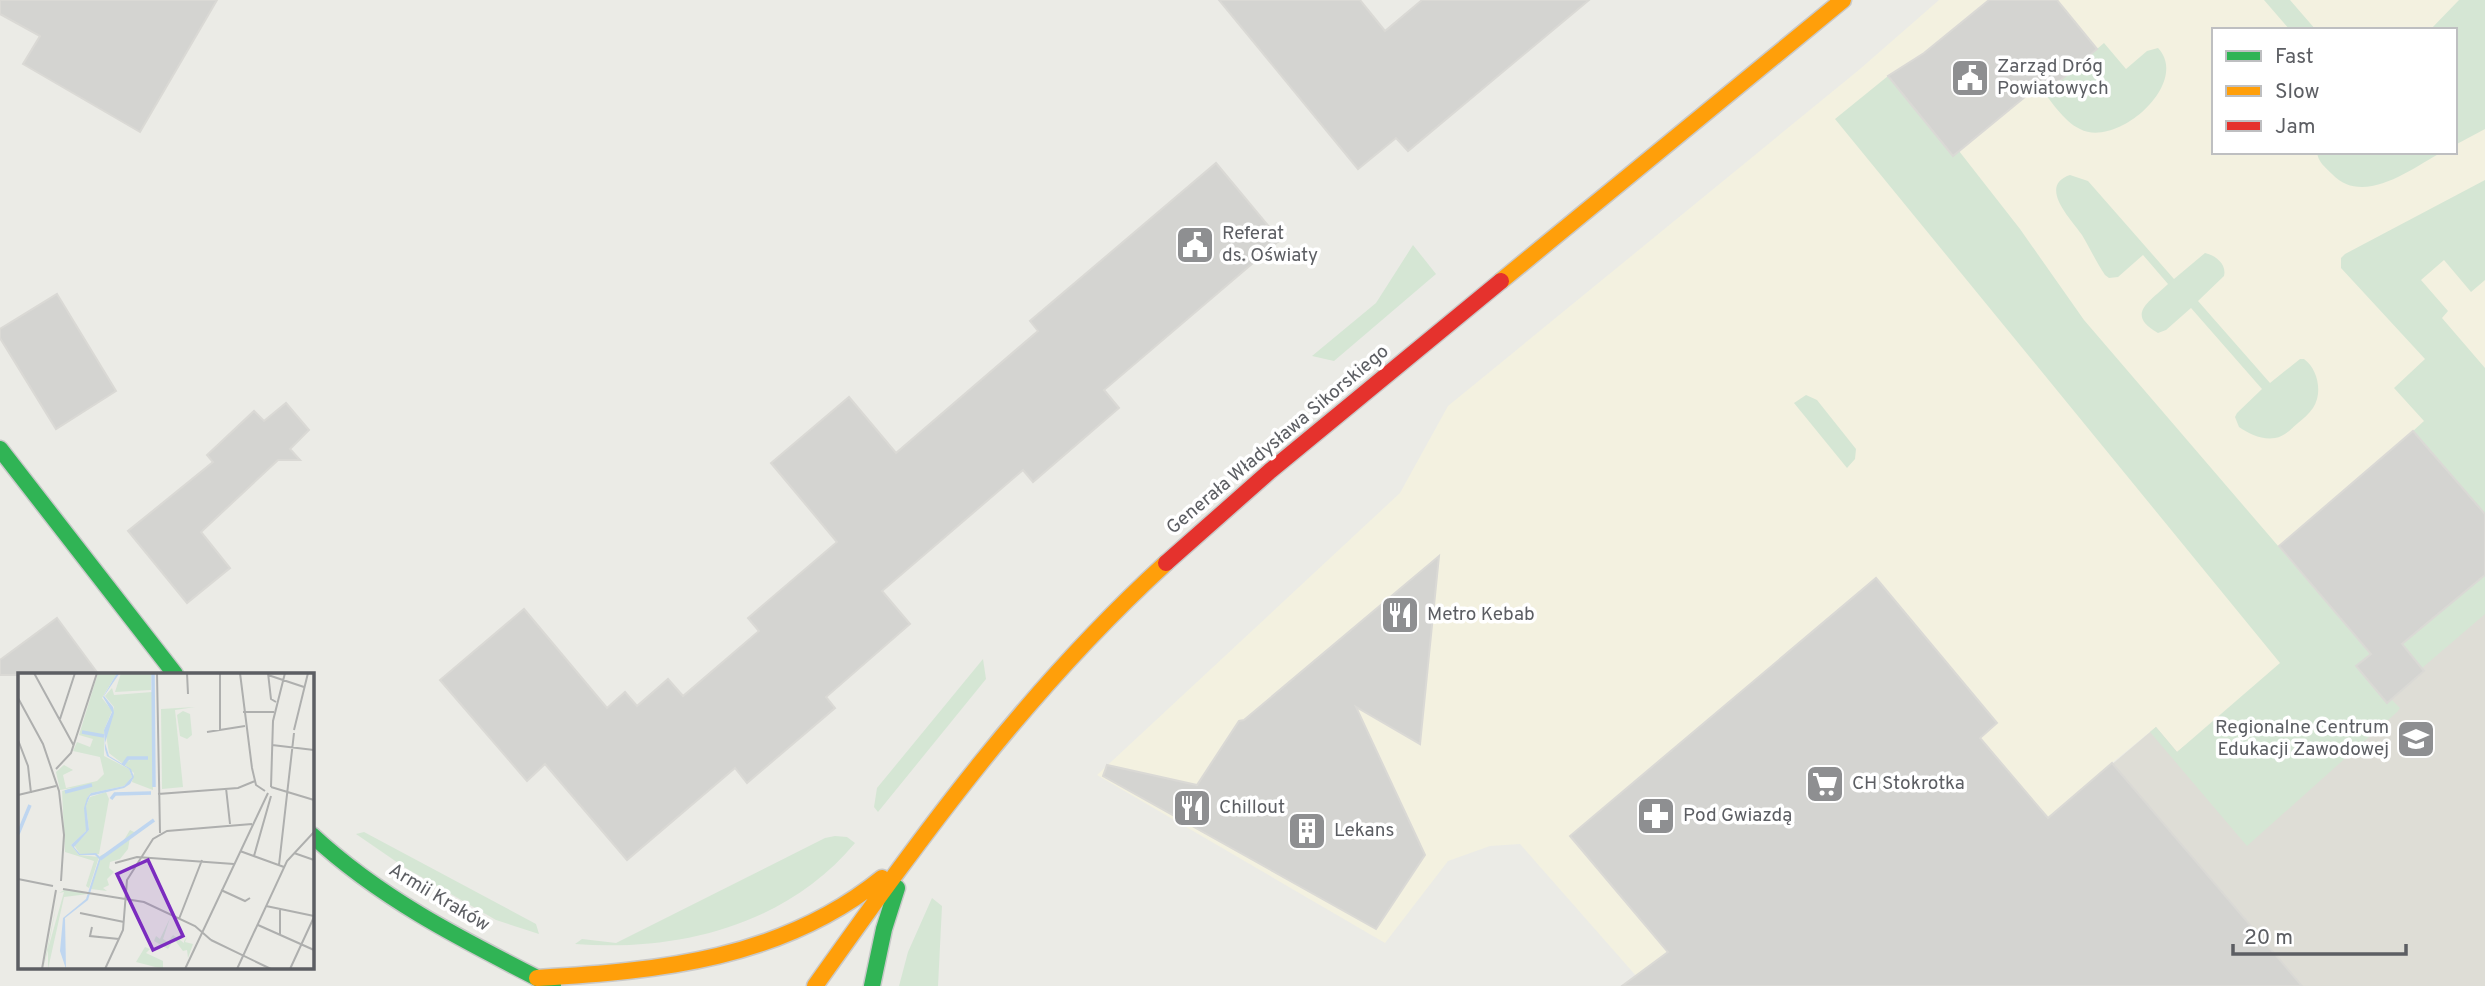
<svg xmlns="http://www.w3.org/2000/svg" width="2485" height="986" font-family="Overpass,sans-serif">
  <style>
    .commercial { fill: #f3f1e0; fill-rule: evenodd }
    .education { fill: #deddd6 }
    .green { fill: #d5e6d4 }
    .building { fill: #d4d4d1; stroke: #dad9d5; stroke-width: 2 }
    .lines { fill: none; stroke-linecap: round; stroke-linejoin: round }
    .fast-casing { stroke: #c9c9c9; stroke-width: 19 }
    .slow-casing { stroke: #c9c9c9; stroke-width: 19 }
    .jam-casing { stroke: #c9c9c9; stroke-width: 19 }
    .fast { stroke: #30b455; stroke-width: 16 }
    .slow { stroke: #ff9f0a; stroke-width: 16 }
    .jam { stroke: #e5322d; stroke-width: 16 }
    .labels { text-anchor: middle; dominant-baseline: central; stroke-width: 7; stroke-linejoin: round; paint-order: stroke }
    .poi-label { font-size: 19px; fill: #5c5e63; stroke: #fff; text-anchor: start }
    .street-label { font-size: 19px; fill: #5c5e63; stroke: #fff }
    .inset-river { fill: none; stroke: #bfd6f0; stroke-width: 3.5 }
    .inset-road { fill: none; stroke: #aeafae; stroke-width: 2 }
    .view { fill: #7b2cbf; fill-opacity: 0.15; stroke: #7b2cbf; stroke-width: 3.5 }
    .inset-edge { fill: none; stroke: #5c5e63; stroke-width: 3.5 }
  </style>
  <rect width="100%" height="100%" fill="#ebebe6"/>
  <path class="commercial" d="M 1939,0 L 2485,0 L 2485,502 L 2241,832 L 2156,727 L 2112,763 L 2174,922 L 1645,986 L 1520,844 L 1490,846 L 1448,861 L 1385,943 L 1097,775 L 1400,493 L 1448,406 L 1860,69 ZM 2214,30 L 2455,30 L 2455,152 L 2214,152 Z"/>
  <path class="education" d="M 2485,502 L 2485,986 L 2100,986 L 2070,800 L 2156,727 L 2177,752 Z"/>
  <path class="green" d="M 2264,0 L 2290,0 L 2316,30 L 2290,30 Z
    M 2459,0 L 2485,0 L 2485,129 L 2455,145 L 2455,30 L 2430,30 Z
    M 2104,43 L 2126,69 L 2147,51 L 2158,48 C 2191,83 2117,149 2080,129 C 2063,121 2050,99 2038,85 L 2047,77 L 2055,85 Z
    M 1888,76 L 1952,155 L 1959,151 L 2020,229 L 2084,320 L 2315,589 L 2450,474 L 2413,431 L 2424,421 L 2394,388 L 2425,359 L 2341,268 L 2341,258 L 2345,254 L 2485,180 L 2485,280 L 2471,292 L 2444,260 L 2421,280 L 2448,311 L 2442,318 L 2485,368 L 2485,614 L 2422,668 L 2387,703 L 2391,699 L 2400,708 L 2397,712 L 2247,846 L 2150,732 L 2156,727 L 2177,752 L 2280,663 L 1835,119 Z
    M 2317,152 L 2442,152 C 2411,169 2363,207 2332,174 C 2325,167 2318,162 2317,152 Z
    M 2070,175 L 2088,181 L 2174,279 L 2205,253 C 2215,255 2227,264 2224,276 L 2198,301 L 2270,383 L 2300,359 L 2304,359 C 2318,369 2323,393 2313,408 C 2309,414 2303,419 2298,423 C 2291,429 2284,437 2275,438 C 2262,440 2249,434 2239,427 L 2235,417 L 2237,413 L 2262,389 L 2191,308 L 2166,330 L 2158,333 C 2124,314 2151,301 2168,284 L 2143,255 L 2118,277 L 2109,278 L 2105,275 C 2096,262 2090,248 2082,235 C 2072,220 2037,186 2070,175 Z
    M 1413,245 L 1436,274 L 1334,361 L 1312,356 L 1376,303 Z
    M 1806,395 L 1817,400 L 1856,449 L 1855,459 L 1847,468 L 1794,403 Z
    M 983,659 L 986,679 L 878,812 L 874,807 L 877,788 Z
    M 364,832 L 536,924 L 539,934 L 496,920 L 404,867 L 356,834 Z
    M 835,836 L 847,837 L 855,843 C 787,925 678,952 575,944 L 582,939 L 616,943 L 825,838 Z
    M 932,898 L 942,906 L 938,986 L 899,986 L 908,952 Z"/>
  <path class="building" d="M 0,0 L 217,0 L 140,132 L 23,64 L 40,36 L 0,14 Z
    M 1219,0 L 1360,0 L 1385,31 L 1422,0 L 1589,0 L 1408,151 L 1396,138 L 1358,169 Z
    M 1989,0 L 2057,0 L 2097,49 L 2055,85 L 2048,78 L 1953,156 L 1888,76 L 1924,53 Z
    M 1216,163 L 1280,240 L 1104,390 L 1119,408 L 1033,482 L 1023,470 L 882,591 L 910,624 L 826,697 L 835,708 L 747,783 L 735,768 L 627,860 L 545,764 L 527,781 L 440,680 L 524,609 L 607,708 L 625,692 L 637,706 L 668,679 L 683,696 L 759,631 L 748,618 L 837,542 L 771,463 L 849,397 L 896,453 L 1038,331 L 1030,321 Z
    M 57,294 L 116,391 L 56,429 L 0,338 L 0,329 Z
    M 286,403 L 309,430 L 290,449 L 300,460 L 278,460 L 201,532 L 230,568 L 187,603 L 128,531 L 213,462 L 207,455 L 254,411 L 264,421 Z
    M 2413,431 L 2485,514 L 2485,575 L 2402,644 L 2424,671 L 2387,703 L 2356,666 L 2371,654 L 2279,546 Z
    M 1439,556 L 1420,744 L 1356,707 L 1425,855 L 1376,929 L 1103,776 L 1107,765 L 1197,785 L 1239,721 L 1244,720 Z
    M 1876,578 L 1997,723 L 1980,738 L 2048,818 L 2112,763 L 2302,986 L 1622,986 L 1668,952 L 1570,836 Z
    M 57,618 L 99,675 L 0,675 L 0,660 Z"/>
  <g class="lines">
    <defs>
      <path id="fast" d="M 0,449 L 175,674
        M 312,835 C 383,901 467,942 553,986
        M 872,986 L 884,929 L 897,888"/>
      <path id="slow" d="M 1501,281 L 1843,0
        M 537,978 C 660,971 782,959 882,878
        M 815,986 C 924,833 1026,691 1166,563"/>
      <path id="jam" d="M 1166,563 L 1270,471 L 1501,281"/>
    </defs>
    <use href="#fast" class="fast-casing"/>
    <use href="#slow" class="slow-casing"/>
    <use href="#jam" class="jam-casing"/>
    <use href="#fast" class="fast"/>
    <use href="#slow" class="slow"/>
    <use href="#jam" class="jam"/>
  </g>
  <defs>
    <symbol id="civic-square" viewBox="-11 -11 22 22"><rect x="-9" y="-9" width="18" height="18" rx="4" fill="#8e8f91" stroke="#fff"/><path d="M-.6-6.5H3V-4.5H.6V-3L4-1V1h2V6H-6V1h2V-1L-.6-3ZM-1.2 2.5V6h2.4V2.5Z" fill="#fff"/></symbol>
    <symbol id="restaurant-square" viewBox="-11 -11 22 22"><rect x="-9" y="-9" width="18" height="18" rx="4" fill="#8e8f91" stroke="#fff"/><path d="M-5-6h1v4h1v-4h1v4h1v-4h1v5L-1.5 .5V6h-2V.5L-5-1ZM5-6V6H3V1.5H1.5Q1.5-4 5-6Z" fill="#fff"/></symbol>
    <symbol id="school-square" viewBox="-11 -11 22 22"><rect x="-9" y="-9" width="18" height="18" rx="4" fill="#8e8f91" stroke="#fff"/><path d="M0-5L7-2L0 1L-7-2ZM-4 1L0 2.5L4 1V4Q0 6-4 4Z" fill="#fff"/></symbol>
    <symbol id="supermarket-square" viewBox="-11 -11 22 22"><rect x="-9" y="-9" width="18" height="18" rx="4" fill="#8e8f91" stroke="#fff"/><path d="M-6-5.5h2.5l.6 2H6L4.5 2H-2.5L-4.4-4H-6ZM-1.5 3.2a1.3 1.3 0 1 0 .1 0ZM3 3.2a1.3 1.3 0 1 0 .1 0Z" fill="#fff"/></symbol>
    <symbol id="pharmacy-square" viewBox="-11 -11 22 22"><rect x="-9" y="-9" width="18" height="18" rx="4" fill="#8e8f91" stroke="#fff"/><path d="M-2-6h4v4h4v4h-4v4h-4v-4h-4v-4h4Z" fill="#fff"/></symbol>
    <symbol id="building-square" viewBox="-11 -11 22 22"><rect x="-9" y="-9" width="18" height="18" rx="4" fill="#8e8f91" stroke="#fff"/><path d="M-4-6H4V6H1V3H-1V6H-4ZM-2.5-4.3h1.7v1.8h-1.7ZM.8-4.3h1.7v1.8H.8ZM-2.5-1h1.7V.8h-1.7ZM.8-1h1.7V.8H.8Z" fill="#fff"/></symbol>
  </defs>
  <g fill-rule="evenodd">
    <use href="#civic-square" x="1948" y="56" width="44" height="44"/>
    <use href="#civic-square" x="1173" y="223" width="44" height="44"/>
    <use href="#restaurant-square" x="1378" y="593" width="44" height="44"/>
    <use href="#school-square" x="2394" y="717" width="44" height="44"/>
    <use href="#supermarket-square" x="1803" y="762" width="44" height="44"/>
    <use href="#restaurant-square" x="1170" y="786" width="44" height="44"/>
    <use href="#pharmacy-square" x="1634" y="794" width="44" height="44"/>
    <use href="#building-square" x="1285" y="809" width="44" height="44"/>
  </g>
  <g class="labels">
    <g class="poi-label">
      <text x="1997" y="67">Zarząd Dróg<tspan x="1997" dy="22">Powiatowych</tspan></text>
      <text x="1222" y="234">Referat<tspan x="1222" dy="22">ds. Oświaty</tspan></text>
      <text x="1427" y="615">Metro Kebab</text>
      <text x="2389" y="728" text-anchor="end">Regionalne Centrum<tspan x="2389" dy="22">Edukacji Zawodowej</tspan></text>
      <text x="1852" y="784">CH Stokrotka</text>
      <text x="1219" y="808">Chillout</text>
      <text x="1683" y="816">Pod Gwiazdą</text>
      <text x="1334" y="831">Lekans</text>
    </g>
    <g class="street-label">
      <text transform="translate(1278 440) rotate(-40)">Generała Władysława Sikorskiego</text>
      <text transform="translate(439 898) rotate(31)">Armii Kraków</text>
    </g>
  </g>
  <g transform="translate(18 673)">
    <rect width="296" height="296" fill="#ebebe6"/>
    <path d="M 80,0 L 99,0 L 84,25 L 94,38 L 86,57 L 86,83 L 111,96 L 114,104 L 106,113 L 73,120 L 69,125 L 68,158 L 53,172 L 61,182 L 81,184 L 71,215 L 68,213 L 76,188 L 47,179 L 44,119 L 45,124 L 44,118 L 54,115 L 42,117 L 38,99 L 46,92 L 55,97 L 45,102 L 48,115 L 79,108 L 86,101 L 82,84 L 55,78 L 59,69 L 72,74 L 75,66 L 61,62 ZM 103,0 L 133,1 L 133,17 L 97,19 ZM 94,15 L 96,22 L 134,19 L 135,117 L 114,109 L 116,100 L 106,91 L 117,84 L 105,91 L 91,80 L 88,62 L 96,34 L 87,23 ZM 177,34 L 157,37 L 165,114 L 144,116 L 143,36 ZM 165,38 L 172,41 L 174,62 L 169,66 L 162,63 L 159,42 ZM 88,119 L 91,126 L 81,181 L 62,181 L 56,172 L 71,157 L 68,133 L 72,124 ZM 112,157 L 118,160 L 112,164 L 110,176 L 102,186 L 92,189 L 91,195 L 96,199 L 89,206 L 91,212 L 85,215 L 89,218 L 73,216 L 82,183 L 103,172 ZM 48,216 L 70,221 L 46,224 L 30,296 L 30,277 L 25,296 L 40,223 L 30,276 L 46,219 L 41,220 ZM 152,245 L 145,266 L 150,269 L 155,262 L 166,270 L 166,268 L 169,264 L 167,269 L 175,271 L 170,285 L 169,277 L 165,278 L 156,266 L 150,276 L 136,268 L 138,263 L 142,266 ZM 127,274 L 132,276 L 128,280 L 145,288 L 145,296 L 118,289 Z" fill="#d5e6d4"/>
    <path d="M 99,0 L 101,1 L 86,23 L 95,34 L 96,40 L 87,70 L 91,83 L 113,96 L 116,104 L 112,111 L 106,115 L 72,123 L 68,133 L 71,157 L 56,174 L 62,181 L 78,180 L 83,185 L 70,227 L 47,245 L 48,296 L 42,278 L 45,245 L 68,226 L 81,186 L 77,182 L 61,182 L 53,172 L 68,158 L 66,135 L 69,125 L 73,120 L 106,113 L 114,104 L 111,96 L 89,83 L 87,76 L 86,57 L 94,39 L 85,24 Z" fill="#bfd6f0"/>
    <path class="inset-river" d="M 135,0 L 136,114M 64,59 L 86,63M 105,92 L 110,85 L 130,85M 47,119 L 74,112M 93,126 L 97,121 L 133,120M 0,161 L 12,132M 82,186 L 136,147"/>
    <path class="inset-road" d="M 16,0 L 56,73M 139,0 L 142,160M 169,0 L 170,21M 222,0 L 234,95 L 238,112 L 247,118M 250,0 L 253,26 L 258,29M 250,2 L 286,14M 0,25 L 25,71 L 41,118 L 46,162 L 43,208M 225,39 L 256,39M 42,46 L 57,0M 202,57 L 202,0M 276,57 L 290,0M 189,59 L 227,53M 0,67 L 10,93 L 13,120M 254,72 L 296,77M 38,96 L 53,80 L 79,0M 253,114 L 255,48 L 267,0M 253,114 L 296,127M 208,115 L 212,151M 140,121 L 220,115 L 237,108M 0,122 L 38,113M 222,178 L 266,194M 276,180 L 296,187M 236,183 L 253,123M 97,190 L 119,184 L 216,191M 261,192 L 276,60M 0,206 L 35,213M 45,216 L 126,229 L 177,253 L 193,267M 203,217 L 227,228 L 232,225M 248,233 L 296,243M 262,236 L 262,262M 62,240 L 106,249M 161,246 L 184,187M 240,252 L 296,277M 74,254 L 72,263 L 101,266M 193,267 L 253,296M 24,296 L 38,217M 87,296 L 105,257 L 109,207 L 135,166 L 149,158 L 234,151M 167,296 L 250,120M 219,296 L 269,188 L 296,159M 272,296 L 296,244"/>
    <path class="view" d="M 130,187 L 165,263 L 135,277 L 99,201 Z"/>
    <rect width="296" height="296" class="inset-edge"/>
  </g>
  <rect x="2212" y="28" width="245" height="126" fill="#ffffff" stroke="#bebfc1" stroke-width="2"/>
  <rect x="2226" y="51" width="35" height="10" fill="#30b455" stroke="#bebfc1" stroke-width="2"/>
  <text x="2275" y="63" font-size="21" fill="#5c5e63">Fast</text>
  <rect x="2226" y="86" width="35" height="10" fill="#ff9f0a" stroke="#bebfc1" stroke-width="2"/>
  <text x="2275" y="98" font-size="21" fill="#5c5e63">Slow</text>
  <rect x="2226" y="121" width="35" height="10" fill="#e5322d" stroke="#bebfc1" stroke-width="2"/>
  <text x="2275" y="133" font-size="21" fill="#5c5e63">Jam</text>
  <path d="M2233 944v10h173v-10" fill="none" stroke="#5c5e63" stroke-width="3.5"/>
  <text x="2244" y="944" font-size="21" fill="#5c5e63" stroke="#ffffff" stroke-width="5" paint-order="stroke">20 m</text>
</svg>
